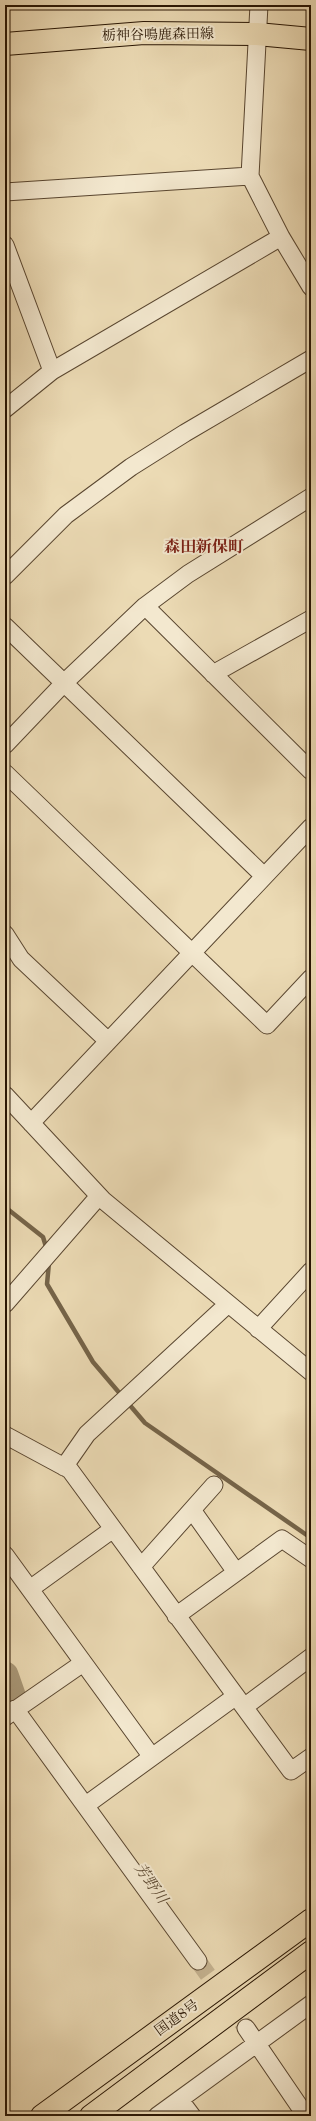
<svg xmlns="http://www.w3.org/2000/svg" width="316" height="2121" font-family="'Old Standard TT','Noto Serif JP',serif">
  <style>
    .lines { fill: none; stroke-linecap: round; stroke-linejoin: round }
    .stream { stroke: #756449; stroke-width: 4.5 }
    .river { stroke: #a99878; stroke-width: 27 }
    .minor-tunnel { stroke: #c5b391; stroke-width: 17; stroke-dasharray: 17 8; stroke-linecap: butt }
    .minor-casing { stroke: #594630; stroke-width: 19 }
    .major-casing { stroke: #281503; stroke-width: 24 }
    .highway-casing { stroke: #281503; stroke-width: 24 }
    .minor { stroke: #f3e8cf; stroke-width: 17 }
    .major { stroke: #ecdbb5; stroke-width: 22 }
    .highway { stroke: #ecdbb5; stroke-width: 22 }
    .labels { text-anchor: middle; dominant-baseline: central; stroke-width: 4; stroke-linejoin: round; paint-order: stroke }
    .street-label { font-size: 14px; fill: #281503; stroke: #f3e8cf }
    .water-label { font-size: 15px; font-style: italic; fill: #5c4932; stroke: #f3e8cf }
    .quarter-label { font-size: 16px; font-weight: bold; fill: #7a1f14; stroke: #f3e8cf }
  </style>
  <rect width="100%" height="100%" fill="#ecdbb5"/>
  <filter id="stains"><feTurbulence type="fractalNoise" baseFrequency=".005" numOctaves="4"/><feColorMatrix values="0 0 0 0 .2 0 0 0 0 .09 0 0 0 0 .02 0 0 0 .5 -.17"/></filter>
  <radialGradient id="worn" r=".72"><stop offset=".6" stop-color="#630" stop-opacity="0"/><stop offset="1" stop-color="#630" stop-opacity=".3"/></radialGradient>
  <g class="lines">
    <path class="stream" d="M 5,1207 L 43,1237 L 47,1250
      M 49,1263 L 47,1284 L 93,1362 L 145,1423 L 311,1538"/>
    <path class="river" d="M 5,1675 L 12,1695"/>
    <path class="minor-tunnel" d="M 198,1961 L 246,2028"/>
    <defs>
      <path id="minor" d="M 259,5 L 250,176 L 281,237 L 311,287
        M 5,192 L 250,176
        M 5,245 L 52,371
        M 5,409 L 52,371 L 281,237
        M 5,576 L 66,515 L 131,467 L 185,433 L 311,359
        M 145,606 L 311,771
        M 5,626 L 264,876
        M 213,674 L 311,619
        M 5,745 L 65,682 L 145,606 L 188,574 L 311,497
        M 5,773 L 267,1025 L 311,978
        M 5,934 L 21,959 L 108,1041
        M 5,1095 L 103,1200 L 311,1372
        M 31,1123 L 311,827
        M 5,1304 L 99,1196
        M 258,1329 L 311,1271
        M 5,1435 L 70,1470 L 291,1771 L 311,1757
        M 64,1467 L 87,1434 L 228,1304
        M 192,1510 L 236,1572
        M 5,1555 L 152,1757
        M 141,1567 L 214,1485
        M 30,1589 L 113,1529
        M 176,1616 L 282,1539 L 311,1559
        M 244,1707 L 311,1657
        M 15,1709 L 198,1961
        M 5,1717 L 83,1663
        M 86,1805 L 236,1696
        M 246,2028 L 306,2116
        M 180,2100 L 192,2116
        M 157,2116 L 311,2004"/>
      <path id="major" d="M 5,44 L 144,33 L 257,34 L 311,39"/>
      <path id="highway" d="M 42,2116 L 311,1920
        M 91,2116 L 311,1952"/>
    </defs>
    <use href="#minor" class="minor-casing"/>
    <use href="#major" class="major-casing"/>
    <use href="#highway" class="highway-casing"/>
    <use href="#minor" class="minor"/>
    <use href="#major" class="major"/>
    <use href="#highway" class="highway"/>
  </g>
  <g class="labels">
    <g class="street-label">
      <text transform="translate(158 35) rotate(-1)">栃神谷鳴鹿森田線</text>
      <text transform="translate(177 2018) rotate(-36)">国道8号</text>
    </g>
    <g class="water-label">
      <text transform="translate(150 1884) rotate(55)">芳野川</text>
    </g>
    <g class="quarter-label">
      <text x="204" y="548">森田新保町</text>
    </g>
  </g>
  <rect width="316" height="2121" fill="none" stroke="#ecdbb5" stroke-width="20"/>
  <rect x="6" y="6" width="304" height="2109" fill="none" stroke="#281503" stroke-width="2"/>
  <rect x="10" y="10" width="296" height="2101" fill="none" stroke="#281503"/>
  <rect width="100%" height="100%" filter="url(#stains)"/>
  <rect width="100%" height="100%" fill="url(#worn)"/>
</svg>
